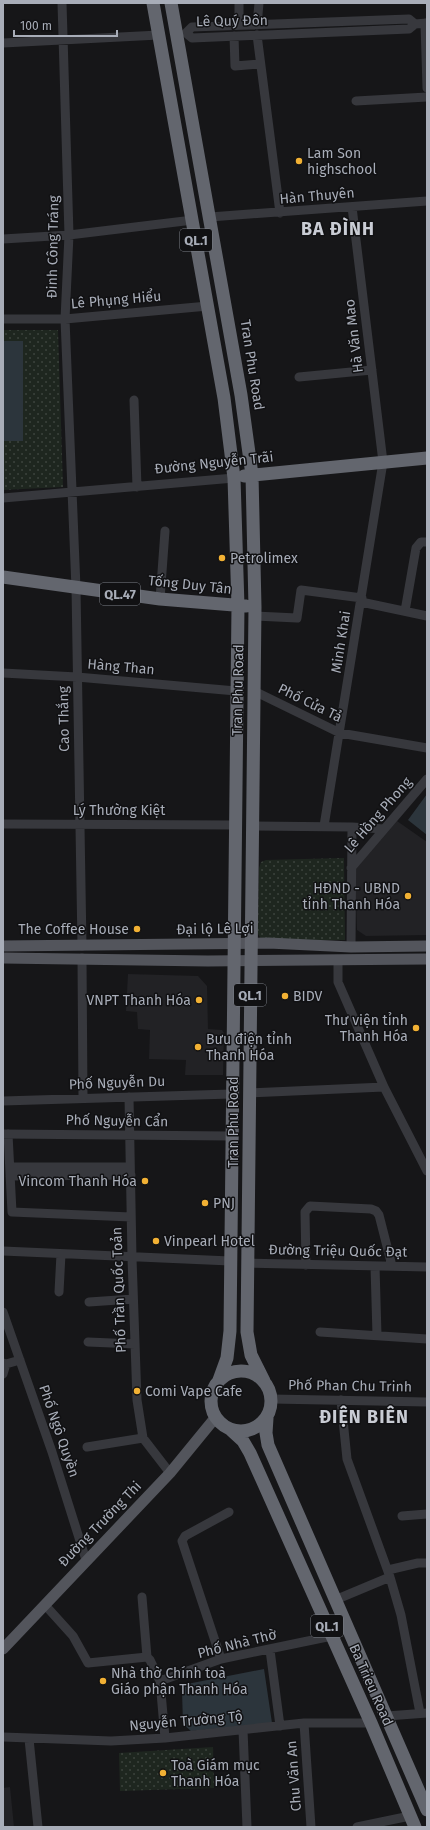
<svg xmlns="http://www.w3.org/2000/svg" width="430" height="1830" font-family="'Fira Sans',sans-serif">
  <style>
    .built { fill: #222225 }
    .grass { fill: url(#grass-dots) }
    .water { fill: #2c353c }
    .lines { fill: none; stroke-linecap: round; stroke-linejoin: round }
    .minor { stroke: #37383d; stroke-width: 9 }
    .major { stroke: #53555c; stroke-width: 11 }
    .highway { stroke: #63666e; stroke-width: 13 }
    .poi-dot { fill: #f2b134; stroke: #111113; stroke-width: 1.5 }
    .labels { text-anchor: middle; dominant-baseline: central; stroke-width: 3; stroke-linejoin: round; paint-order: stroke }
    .shield { fill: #111113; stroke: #7b7e86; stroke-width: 1 }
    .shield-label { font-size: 13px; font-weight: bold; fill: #a8adb8 }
    .street-label { font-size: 14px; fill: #a8adb8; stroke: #111113 }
    .poi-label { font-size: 14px; fill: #a8adb8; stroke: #111113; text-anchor: start }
    .district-label { font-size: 18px; font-weight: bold; letter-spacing: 1px; fill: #c9ccd4; stroke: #111113 }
  </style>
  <defs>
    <pattern id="grass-dots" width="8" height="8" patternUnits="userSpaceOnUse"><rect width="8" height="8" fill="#1e261f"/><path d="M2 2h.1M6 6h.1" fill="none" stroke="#3c433d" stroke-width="1.8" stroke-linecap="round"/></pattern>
  </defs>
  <rect width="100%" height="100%" fill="#161618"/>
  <path class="built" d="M 397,821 L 427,842 L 427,935 L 366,936 L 357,930 L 355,870 Z
    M 128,974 L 198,976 L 207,986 L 208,1029 L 222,1030 L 224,1033 L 223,1075 L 185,1075 L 186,1060 L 149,1059 L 150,1030 L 138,1029 L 137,1012 L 126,1011 Z
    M 10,1787 L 14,1827 L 3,1827 L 3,1788 Z"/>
  <path class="grass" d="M 3,330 L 58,330 L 63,487 L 3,490 Z
    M 344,858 L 345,940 L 267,941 L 261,939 L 258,934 L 259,868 L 261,862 L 266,860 Z
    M 213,1747 L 214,1788 L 120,1791 L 119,1753 Z"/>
  <path class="water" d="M 3,341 L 23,341 L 23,441 L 3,441 Z
    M 427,794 L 427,835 L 408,820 Z
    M 264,1669 L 272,1723 L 191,1731 L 183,1724 L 182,1691 L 187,1684 Z"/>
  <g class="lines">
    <path class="minor" d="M 62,3 L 69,235 L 65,319 L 76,588 L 82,946
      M 239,3 L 239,25
      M 425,23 L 427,88
      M 257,25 L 259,3
      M 186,33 L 192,27 L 409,19 L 415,24 L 427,23
      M 186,33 L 192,38 L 409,29 L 415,24
      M 257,35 L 280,213
      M 234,36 L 235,66 L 260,64
      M 3,43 L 159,35
      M 356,101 L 427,97
      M 210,217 L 427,201
      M 3,239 L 69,235 L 193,220
      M 3,319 L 65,319 L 208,306
      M 299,377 L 372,370
      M 134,400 L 137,487
      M 3,498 L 234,478
      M 160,599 L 165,531
      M 361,602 L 427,616
      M 405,611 L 416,548 L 421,542 L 427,542
      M 255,616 L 297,618 L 301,590 L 362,598
      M 3,673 L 77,677 L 236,691
      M 254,691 L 340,733 L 427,748
      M 3,824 L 234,825
      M 252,826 L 352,827 L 384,829
      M 324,826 L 383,462 L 352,207
      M 351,868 L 427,779
      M 351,947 L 352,827
      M 82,958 L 83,1098
      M 338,960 L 338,982 L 384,1087 L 427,1171
      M 249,1093 L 384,1087
      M 129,1097 L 132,1258 L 137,1400 L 143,1438 L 170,1473
      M 3,1101 L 231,1094
      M 3,1134 L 231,1136
      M 8,1134 L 12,1212 L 131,1217
      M 10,1167 L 130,1167
      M 10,1176 L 131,1175
      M 3,1251 L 230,1261
      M 248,1263 L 427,1267
      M 306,1265 L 305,1212 L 310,1206 L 371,1209 L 376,1211 L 379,1215 L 392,1266
      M 375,1266 L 377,1335
      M 59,1292 L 61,1254
      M 89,1302 L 133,1299
      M 3,1312 L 52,1452 L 86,1560
      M 320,1332 L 427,1339
      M 88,1342 L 135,1344
      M 3,1363 L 6,1364 L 20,1360
      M 3,1374 L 6,1364
      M 272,1399 L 427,1402
      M 341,1400 L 347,1459 L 390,1577 L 401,1615 L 420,1713
      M 87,1447 L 143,1438
      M 402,1516 L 427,1514
      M 388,1570 L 418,1563 L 427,1563
      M 142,1597 L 147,1657
      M 335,1600 L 390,1577
      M 45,1605 L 73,1636 L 88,1663 L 147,1657 L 150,1660 L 160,1681
      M 270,1650 L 280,1726
      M 221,1659 L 182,1541 L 185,1536 L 229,1512
      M 387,1716 L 427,1713
      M 304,1723 L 311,1827
      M 243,1730 L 247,1827
      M 3,1737 L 111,1741 L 165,1738 L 304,1723 L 371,1723
      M 165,1738 L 160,1681 L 221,1659 L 332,1636
      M 29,1739 L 38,1827
      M 357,1827 L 410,1816"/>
    <path class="major" d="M 3,946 L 269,943 L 351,947 L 427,946
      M 3,958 L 208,961 L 427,959
      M 3,1649 L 170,1473 L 215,1418"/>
    <path class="highway" d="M 153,3 L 224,398 L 234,478 L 238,606 L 230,1331 L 227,1358 L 219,1380
      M 171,3 L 241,395 L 252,475 L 255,607 L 247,1332 L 251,1355 L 264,1381
      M 244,476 L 427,458
      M 3,577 L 160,599 L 246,606
      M211 1401a30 30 0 1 1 60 0a30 30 0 1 1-60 0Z
      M 267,1418 L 266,1433 L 268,1445 L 427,1810
      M 231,1430 L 243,1441 L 250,1453 L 371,1723 L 415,1827"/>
  </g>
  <g class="poi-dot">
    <circle cx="299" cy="161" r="4"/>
    <circle cx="222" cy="558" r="4"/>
    <circle cx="408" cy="896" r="4"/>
    <circle cx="137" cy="929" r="4"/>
    <circle cx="285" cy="996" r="4"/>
    <circle cx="199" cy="1000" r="4"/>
    <circle cx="416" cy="1028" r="4"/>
    <circle cx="198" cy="1047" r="4"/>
    <circle cx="145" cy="1181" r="4"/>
    <circle cx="205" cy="1203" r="4"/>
    <circle cx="156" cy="1241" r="4"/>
    <circle cx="137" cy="1391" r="4"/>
    <circle cx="103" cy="1681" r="4"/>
    <circle cx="163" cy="1773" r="4"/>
  </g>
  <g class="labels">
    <g class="shield">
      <rect x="180" y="229" width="32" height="22" rx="3"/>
      <rect x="100" y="583" width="40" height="22" rx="3"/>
      <rect x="234" y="984" width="32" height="22" rx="3"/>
      <rect x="311" y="1615" width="32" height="22" rx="3"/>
    </g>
    <g class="shield-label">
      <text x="196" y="240">QL.1</text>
      <text x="120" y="594">QL.47</text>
      <text x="250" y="995">QL.1</text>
      <text x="327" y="1626">QL.1</text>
    </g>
    <g class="street-label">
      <text transform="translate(232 21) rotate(-1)">Lê Quý Đôn</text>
      <text transform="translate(317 196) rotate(-5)">Hàn Thuyên</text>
      <text transform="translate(53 247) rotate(-89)">Đinh Công Tráng</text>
      <text transform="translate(116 300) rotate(-5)">Lê Phụng Hiểu</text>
      <text transform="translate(354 336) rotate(-97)">Hà Văn Mao</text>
      <text transform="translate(252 365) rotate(81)">Tran Phu Road</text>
      <text transform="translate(214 463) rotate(-6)">Đường Nguyễn Trãi</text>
      <text transform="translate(190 585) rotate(6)">Tống Duy Tân</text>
      <text transform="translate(341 642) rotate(-81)">Minh Khai</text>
      <text transform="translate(121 667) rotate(5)">Hàng Than</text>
      <text transform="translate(238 690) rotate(-89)">Tran Phu Road</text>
      <text transform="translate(310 703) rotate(26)">Phố Cửa Tả</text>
      <text transform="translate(64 719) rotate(-91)">Cao Thắng</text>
      <text x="119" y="810">Lý Thường Kiệt</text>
      <text transform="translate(378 815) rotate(-49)">Lê Hồng Phong</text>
      <text transform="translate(215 929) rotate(-1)">Đại lộ Lê Lợi</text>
      <text transform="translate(117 1083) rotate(-2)">Phố Nguyễn Du</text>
      <text transform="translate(117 1121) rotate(1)">Phố Nguyễn Cẩn</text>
      <text transform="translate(233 1122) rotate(-90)">Tran Phu Road</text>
      <text transform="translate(338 1251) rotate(1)">Đường Triệu Quốc Đạt</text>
      <text transform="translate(119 1290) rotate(-92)">Phố Trần Quốc Toản</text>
      <text transform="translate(350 1386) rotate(1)">Phố Phan Chu Trinh</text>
      <text transform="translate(59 1431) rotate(71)">Phố Ngô Quyền</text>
      <text transform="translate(100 1524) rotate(-46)">Đường Trường Thi</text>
      <text transform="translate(237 1644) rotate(-14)">Phố Nhà Thờ</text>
      <text transform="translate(371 1685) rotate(66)">Ba Trieu Road</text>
      <text transform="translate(186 1721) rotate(-5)">Nguyễn Trường Tộ</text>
      <text transform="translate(294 1776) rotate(-94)">Chu Văn An</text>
    </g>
    <g class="poi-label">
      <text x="307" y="153">Lam Son<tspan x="307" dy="16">highschool</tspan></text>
      <text x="230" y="558">Petrolimex</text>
      <text x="400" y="888" text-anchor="end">HĐND - UBND<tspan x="400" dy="16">tỉnh Thanh Hóa</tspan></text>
      <text x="129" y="929" text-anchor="end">The Coffee House</text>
      <text x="293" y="996">BIDV</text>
      <text x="191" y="1000" text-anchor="end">VNPT Thanh Hóa</text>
      <text x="408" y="1020" text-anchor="end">Thư viện tỉnh<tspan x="408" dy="16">Thanh Hóa</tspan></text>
      <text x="206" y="1039">Bưu điện tỉnh<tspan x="206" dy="16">Thanh Hóa</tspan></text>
      <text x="137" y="1181" text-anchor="end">Vincom Thanh Hóa</text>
      <text x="213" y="1203">PNJ</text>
      <text x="164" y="1241">Vinpearl Hotel</text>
      <text x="145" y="1391">Comi Vape Cafe</text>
      <text x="111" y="1673">Nhà thờ Chính toà<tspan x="111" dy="16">Giáo phận Thanh Hóa</tspan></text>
      <text x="171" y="1765">Toà Giám mục<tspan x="171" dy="16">Thanh Hóa</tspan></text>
    </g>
    <g class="district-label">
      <text x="338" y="229">BA ĐÌNH</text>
      <text x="364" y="1417">ĐIỆN BIÊN</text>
    </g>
  </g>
  <rect width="430" height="1830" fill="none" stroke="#a8adb8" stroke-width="8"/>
  <path d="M14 30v6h103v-6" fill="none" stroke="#a8adb8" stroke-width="2"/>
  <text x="20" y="30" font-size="12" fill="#a8adb8" stroke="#111113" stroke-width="3" paint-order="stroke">100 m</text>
</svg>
